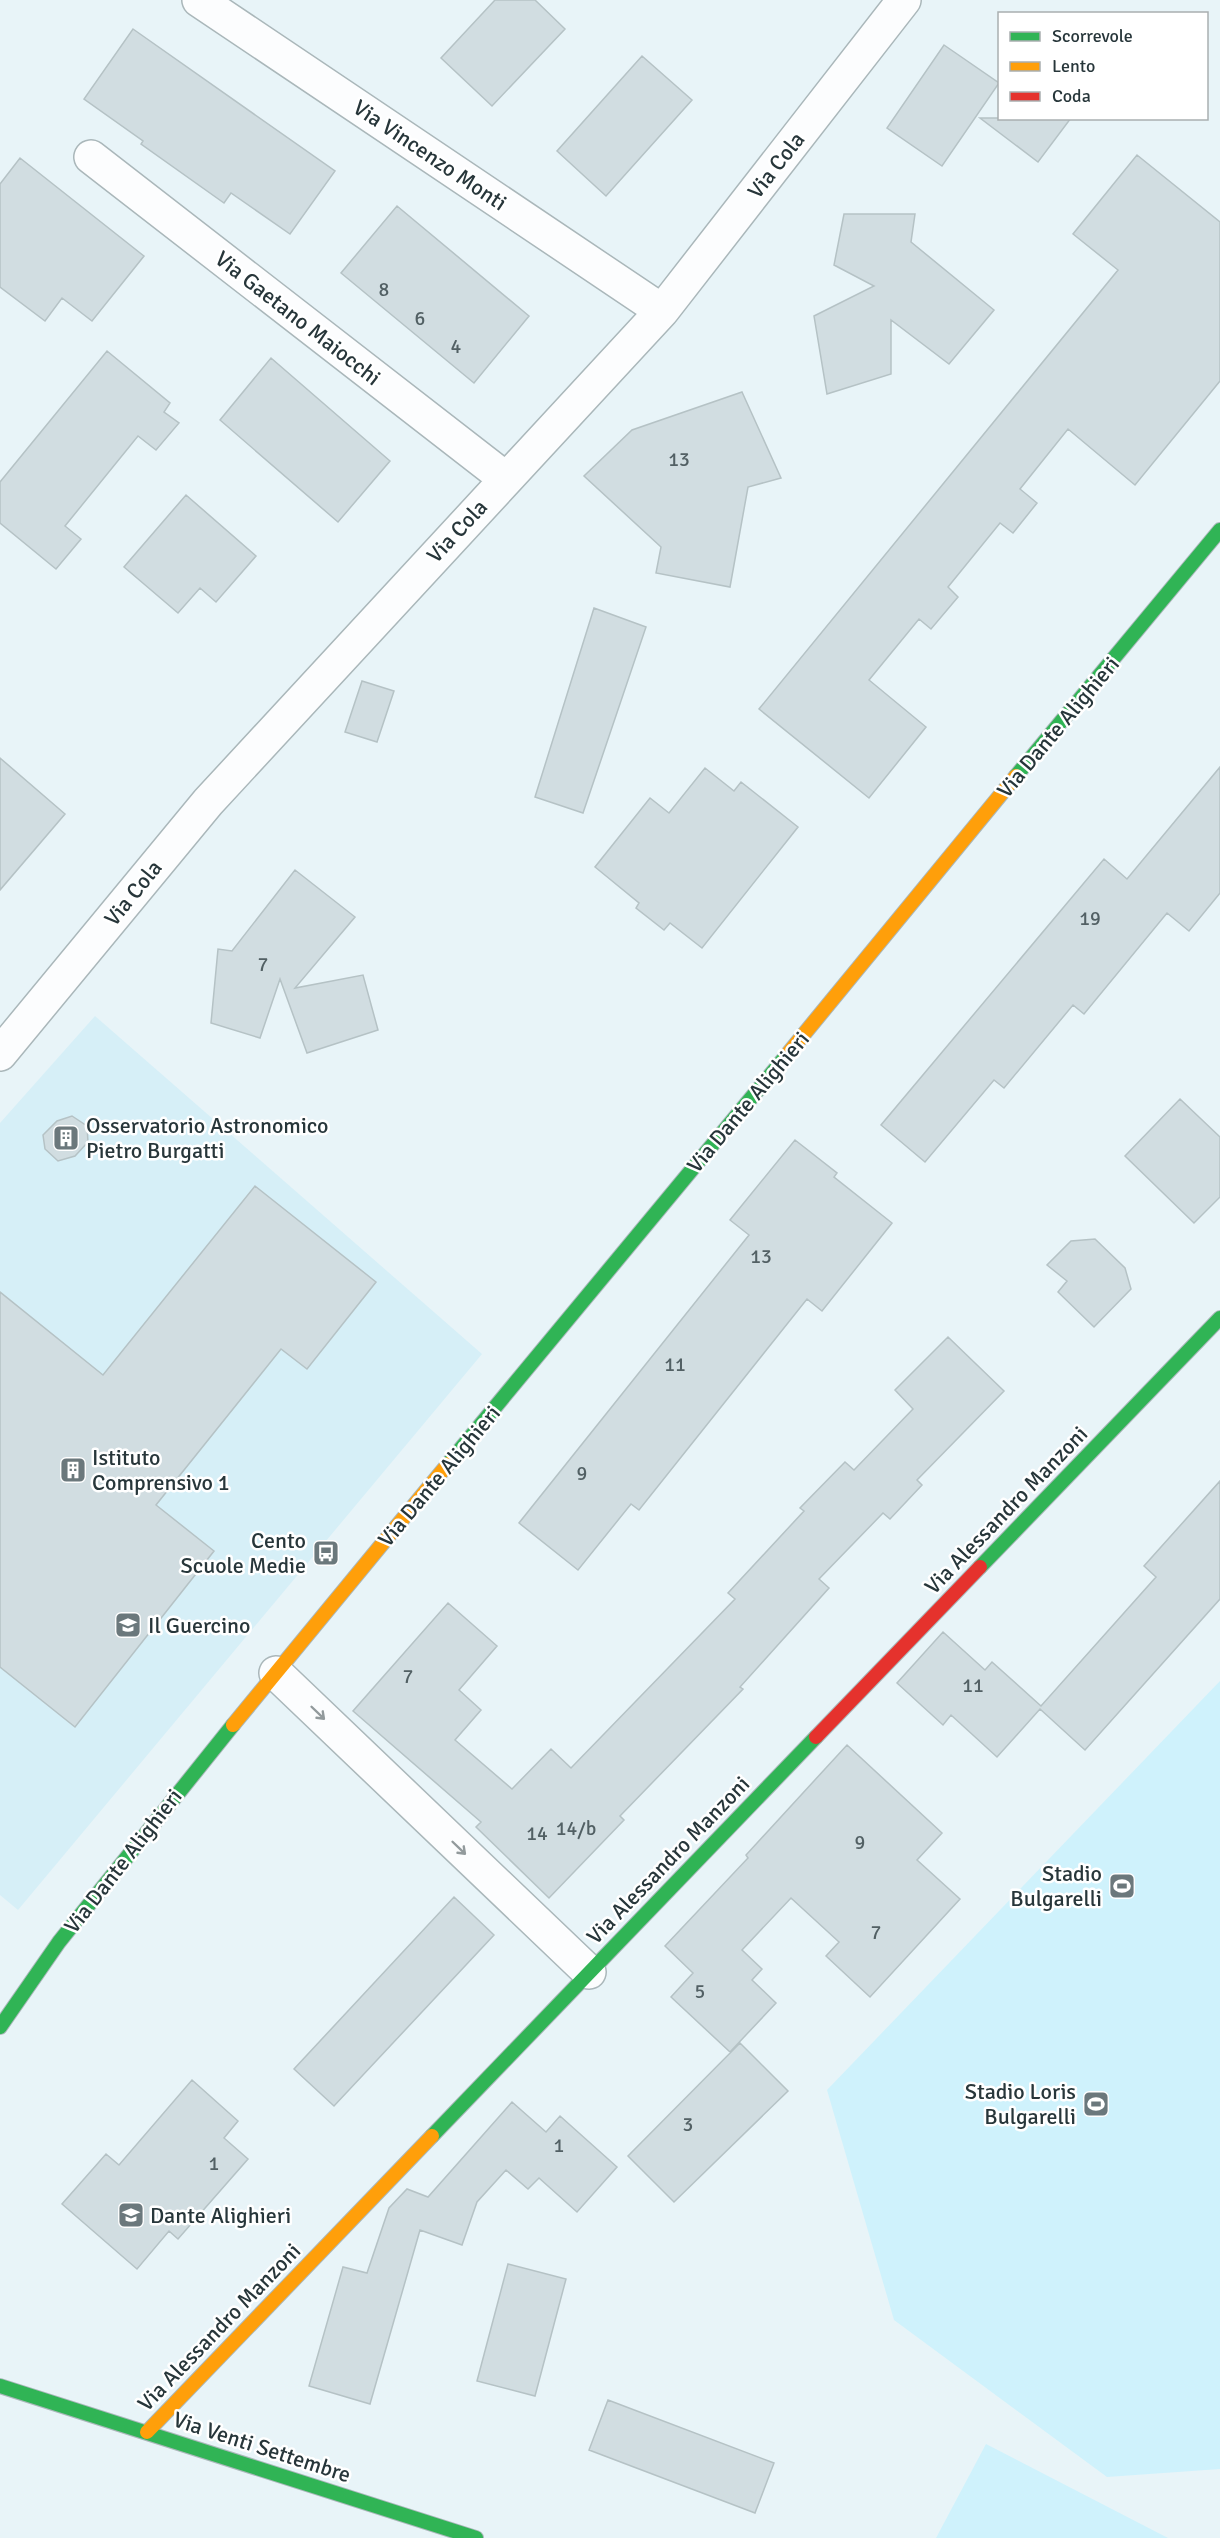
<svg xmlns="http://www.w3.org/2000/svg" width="1220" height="2538" font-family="Signika,sans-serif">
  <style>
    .built { fill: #d6eff7 }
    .green { fill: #cff2fc }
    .building { fill: #d1dde1; stroke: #b5c2c5; stroke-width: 1.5 }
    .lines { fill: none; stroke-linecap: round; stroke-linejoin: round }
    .street-casing { stroke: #aab7ba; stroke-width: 36 }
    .fast-casing { stroke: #aab7ba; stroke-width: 16 }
    .slow-casing { stroke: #aab7ba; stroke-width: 16 }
    .jam-casing { stroke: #aab7ba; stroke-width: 16 }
    .street { stroke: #fcfdfe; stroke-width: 33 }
    .fast { stroke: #30b455; stroke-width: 14 }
    .slow { stroke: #ff9f0a; stroke-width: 14 }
    .jam { stroke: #e5322d; stroke-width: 14 }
    .oneway { stroke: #929a9c }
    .labels { text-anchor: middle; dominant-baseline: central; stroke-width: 5; stroke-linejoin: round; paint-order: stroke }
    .number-label { font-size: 20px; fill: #526064 }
    .street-label { font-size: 22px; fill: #27363a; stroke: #fff }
    .poi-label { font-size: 22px; fill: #27363a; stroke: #fff; text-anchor: start }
  </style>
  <rect width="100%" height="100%" fill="#e8f4f8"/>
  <path class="built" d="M 95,1016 L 482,1354 L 18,1910 L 0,1895 L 0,1123 Z"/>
  <path class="green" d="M 1220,1681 L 1220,2469 L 1107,2477 L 894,2320 L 827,2090 Z
    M 986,2444 L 1168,2538 L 936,2538 Z"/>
  <path class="building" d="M 495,0 L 535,0 L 565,29 L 492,106 L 441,58 Z
    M 133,29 L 335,171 L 290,234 L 231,193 L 224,203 L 141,144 L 143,141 L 84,99 Z
    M 944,45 L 999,83 L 942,166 L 887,128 Z
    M 642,56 L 692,100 L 606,196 L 557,151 Z
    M 980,118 L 1071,118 L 1038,162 Z
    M 1137,155 L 1220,222 L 1220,381 L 1135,485 L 1068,429 L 1020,489 L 1037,503 L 1013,533 L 1000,523 L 948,587 L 958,597 L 931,629 L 919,619 L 869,680 L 926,727 L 869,798 L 759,709 L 1118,270 L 1073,234 Z
    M 20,158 L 144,256 L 92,321 L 62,298 L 45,321 L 0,287 L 0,184 Z
    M 397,206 L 529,316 L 474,383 L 341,273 Z
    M 844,214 L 915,214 L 911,242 L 994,310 L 949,364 L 891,320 L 891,374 L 827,394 L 814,316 L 874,286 L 834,265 Z
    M 107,351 L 170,403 L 164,412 L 179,423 L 156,450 L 138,436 L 65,526 L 81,539 L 56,569 L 0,523 L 0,482 Z
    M 271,358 L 390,461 L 338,522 L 220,420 Z
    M 742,392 L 781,478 L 748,487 L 730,587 L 656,573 L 661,547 L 584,476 L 632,430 Z
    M 186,495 L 256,556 L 216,602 L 200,588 L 178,613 L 124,567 Z
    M 594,608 L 646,627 L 583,813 L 535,797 Z
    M 362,681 L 394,691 L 377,742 L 345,732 Z
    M 0,758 L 65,814 L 0,890 Z
    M 1220,767 L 1220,893 L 1189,931 L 1167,913 L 1084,1014 L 1073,1005 L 1004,1088 L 994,1080 L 925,1162 L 881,1125 L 1104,859 L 1127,879 Z
    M 705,768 L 734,791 L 741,782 L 798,827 L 702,948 L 670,923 L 664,930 L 636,908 L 639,903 L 595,867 L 650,798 L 669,813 Z
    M 295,870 L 355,917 L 295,988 L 363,975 L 378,1030 L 307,1053 L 280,979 L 260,1038 L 211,1023 L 218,949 L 232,951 Z
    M 1180,1099 L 1220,1137 L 1220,1197 L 1194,1223 L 1125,1156 Z
    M 72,1116 L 87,1126 L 88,1142 L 75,1156 L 58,1161 L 45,1149 L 43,1135 L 57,1121 Z
    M 795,1140 L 837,1173 L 834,1177 L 892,1223 L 822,1311 L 807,1299 L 639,1510 L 631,1504 L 578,1570 L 519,1523 L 749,1235 L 730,1220 Z
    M 255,1186 L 376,1282 L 307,1369 L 281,1349 L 156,1505 L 214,1551 L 75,1727 L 0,1667 L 0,1292 L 103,1375 Z
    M 1095,1239 L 1125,1268 L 1131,1289 L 1094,1327 L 1058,1292 L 1067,1281 L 1047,1265 L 1071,1241 Z
    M 948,1337 L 1004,1391 L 917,1480 L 922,1485 L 890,1519 L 883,1513 L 819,1579 L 829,1588 L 740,1687 L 743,1689 L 620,1816 L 624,1820 L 549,1898 L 476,1827 L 481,1822 L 353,1711 L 448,1603 L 497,1646 L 459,1690 L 481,1710 L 455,1740 L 512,1789 L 551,1749 L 571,1768 L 735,1599 L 728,1593 L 804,1511 L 800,1508 L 845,1462 L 854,1470 L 913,1409 L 895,1390 Z
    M 1220,1481 L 1220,1599 L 1085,1750 L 1040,1709 L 997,1757 L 951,1715 L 943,1725 L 897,1683 L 943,1632 L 985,1670 L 992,1662 L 1041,1706 L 1156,1577 L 1144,1566 Z
    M 847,1745 L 942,1833 L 917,1860 L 960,1899 L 870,1997 L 826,1956 L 839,1942 L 791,1898 L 742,1950 L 762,1969 L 752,1980 L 776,2003 L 730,2052 L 671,1997 L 693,1973 L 665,1946 L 748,1858 L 746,1855 Z
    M 454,1897 L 494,1935 L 334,2106 L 294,2069 Z
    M 740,2043 L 788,2091 L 674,2202 L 628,2156 Z
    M 192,2080 L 238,2121 L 224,2138 L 248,2159 L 178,2239 L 169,2231 L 137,2269 L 62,2204 L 106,2154 L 119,2165 Z
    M 512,2102 L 546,2132 L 560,2116 L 617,2167 L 577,2212 L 539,2178 L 528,2189 L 506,2170 L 477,2202 L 462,2245 L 420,2230 L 370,2404 L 309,2386 L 343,2267 L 367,2273 L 389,2208 L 407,2189 L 428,2197 Z
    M 508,2264 L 566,2279 L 535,2396 L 477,2381 Z
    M 608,2400 L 774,2463 L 755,2513 L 589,2450 Z"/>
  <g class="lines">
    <defs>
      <path id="street" d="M 199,0 L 662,311
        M 91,157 L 506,479
        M 0,1054 L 208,802 L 662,311 L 904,0
        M 276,1673 L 589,1972"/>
      <path id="fast" d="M 1016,776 L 1220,530
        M 448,1464 L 786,1056
        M 980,1567 L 1220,1318
        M 0,2027 L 59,1942 L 233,1725
        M 432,2136 L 816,1737
        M 0,2386 L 476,2538"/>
      <path id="slow" d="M 786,1056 L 1016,776
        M 233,1725 L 448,1464
        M 147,2432 L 432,2136"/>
      <path id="jam" d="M 816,1737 L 980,1567"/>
    </defs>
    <use href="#street" class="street-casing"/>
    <use href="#fast" class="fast-casing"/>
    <use href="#slow" class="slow-casing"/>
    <use href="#jam" class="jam-casing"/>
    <use href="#street" class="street"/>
    <use href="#fast" class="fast"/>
    <use href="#slow" class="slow"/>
    <use href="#jam" class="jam"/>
  </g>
  <defs><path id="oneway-shaft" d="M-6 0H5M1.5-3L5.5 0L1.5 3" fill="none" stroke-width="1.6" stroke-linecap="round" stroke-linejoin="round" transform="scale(1.5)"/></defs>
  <g class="oneway">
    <use href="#oneway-shaft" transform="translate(318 1713) rotate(44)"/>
    <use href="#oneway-shaft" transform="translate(459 1848) rotate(44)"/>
  </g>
  <defs>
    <symbol id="building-square" viewBox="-11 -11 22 22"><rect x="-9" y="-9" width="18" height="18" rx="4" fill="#6b787c" stroke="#fff"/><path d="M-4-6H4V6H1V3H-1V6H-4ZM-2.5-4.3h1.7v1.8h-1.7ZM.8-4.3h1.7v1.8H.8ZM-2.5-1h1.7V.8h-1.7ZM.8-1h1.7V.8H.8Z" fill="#fff"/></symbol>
    <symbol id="bus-square" viewBox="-11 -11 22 22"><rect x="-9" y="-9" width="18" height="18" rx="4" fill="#6b787c" stroke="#fff"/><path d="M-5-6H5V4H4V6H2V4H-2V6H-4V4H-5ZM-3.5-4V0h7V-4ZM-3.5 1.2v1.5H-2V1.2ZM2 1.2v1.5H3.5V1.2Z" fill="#fff"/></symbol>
    <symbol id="school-square" viewBox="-11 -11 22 22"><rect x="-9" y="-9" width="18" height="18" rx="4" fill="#6b787c" stroke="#fff"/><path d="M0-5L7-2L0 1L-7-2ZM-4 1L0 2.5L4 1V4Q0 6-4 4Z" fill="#fff"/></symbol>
    <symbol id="stadium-square" viewBox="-11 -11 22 22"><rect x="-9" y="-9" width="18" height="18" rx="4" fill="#6b787c" stroke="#fff"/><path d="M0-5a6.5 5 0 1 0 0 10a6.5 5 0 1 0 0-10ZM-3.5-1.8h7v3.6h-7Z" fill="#fff"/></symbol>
  </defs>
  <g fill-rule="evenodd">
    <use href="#building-square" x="51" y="1123" width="30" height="30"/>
    <use href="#building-square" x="58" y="1455" width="30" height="30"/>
    <use href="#bus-square" x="311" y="1538" width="30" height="30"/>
    <use href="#school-square" x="113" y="1610" width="30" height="30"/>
    <use href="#stadium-square" x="1107" y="1871" width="30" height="30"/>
    <use href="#stadium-square" x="1081" y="2089" width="30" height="30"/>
    <use href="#school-square" x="116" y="2200" width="30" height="30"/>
  </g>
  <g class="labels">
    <g class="number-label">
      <text x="384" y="289">8</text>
      <text x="420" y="318">6</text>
      <text x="456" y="346">4</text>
      <text x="679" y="459">13</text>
      <text x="1090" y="918">19</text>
      <text x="263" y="964">7</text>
      <text x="761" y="1256">13</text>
      <text x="675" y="1364">11</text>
      <text x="582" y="1473">9</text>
      <text x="408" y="1676">7</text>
      <text x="973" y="1685">11</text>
      <text x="576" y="1828">14/b</text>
      <text x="537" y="1833">14</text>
      <text x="860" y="1842">9</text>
      <text x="876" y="1932">7</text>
      <text x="700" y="1991">5</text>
      <text x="688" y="2124">3</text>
      <text x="559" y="2145">1</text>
      <text x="214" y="2163">1</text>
    </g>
    <g class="street-label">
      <text transform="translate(430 155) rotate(34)">Via Vincenzo Monti</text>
      <text transform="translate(776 165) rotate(-52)">Via Cola</text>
      <text transform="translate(298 318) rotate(38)">Via Gaetano Maiocchi</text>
      <text transform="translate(457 531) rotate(-47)">Via Cola</text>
      <text transform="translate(1058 727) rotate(-50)">Via Dante Alighieri</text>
      <text transform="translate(133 893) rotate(-51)">Via Cola</text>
      <text transform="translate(748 1102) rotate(-50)">Via Dante Alighieri</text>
      <text transform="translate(439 1476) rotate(-50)">Via Dante Alighieri</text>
      <text transform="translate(1006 1510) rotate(-46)">Via Alessandro Manzoni</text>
      <text transform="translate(668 1860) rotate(-46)">Via Alessandro Manzoni</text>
      <text transform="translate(123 1861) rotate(-52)">Via Dante Alighieri</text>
      <text transform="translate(219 2327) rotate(-46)">Via Alessandro Manzoni</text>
      <text transform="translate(262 2447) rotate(18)">Via Venti Settembre</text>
    </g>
    <g class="poi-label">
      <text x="86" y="1125">Osservatorio Astronomico<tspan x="86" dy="25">Pietro Burgatti</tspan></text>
      <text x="92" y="1457">Istituto<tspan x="92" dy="25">Comprensivo 1</tspan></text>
      <text x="306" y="1540" text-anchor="end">Cento<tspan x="306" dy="25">Scuole Medie</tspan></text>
      <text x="148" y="1625">Il Guercino</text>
      <text x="1102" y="1873" text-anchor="end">Stadio<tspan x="1102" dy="25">Bulgarelli</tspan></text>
      <text x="1076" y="2091" text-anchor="end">Stadio Loris<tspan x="1076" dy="25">Bulgarelli</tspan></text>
      <text x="150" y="2215">Dante Alighieri</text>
    </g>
  </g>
  <rect x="998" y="12" width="210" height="108" fill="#ffffff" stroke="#a9afb0" stroke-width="1.5"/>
  <rect x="1010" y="32" width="30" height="9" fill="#30b455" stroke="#a9afb0" stroke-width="1.5"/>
  <text x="1052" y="42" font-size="18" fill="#27363a">Scorrevole</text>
  <rect x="1010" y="62" width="30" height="9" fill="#ff9f0a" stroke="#a9afb0" stroke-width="1.5"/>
  <text x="1052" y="72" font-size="18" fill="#27363a">Lento</text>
  <rect x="1010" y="92" width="30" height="9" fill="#e5322d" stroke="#a9afb0" stroke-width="1.5"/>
  <text x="1052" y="102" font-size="18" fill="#27363a">Coda</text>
</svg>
